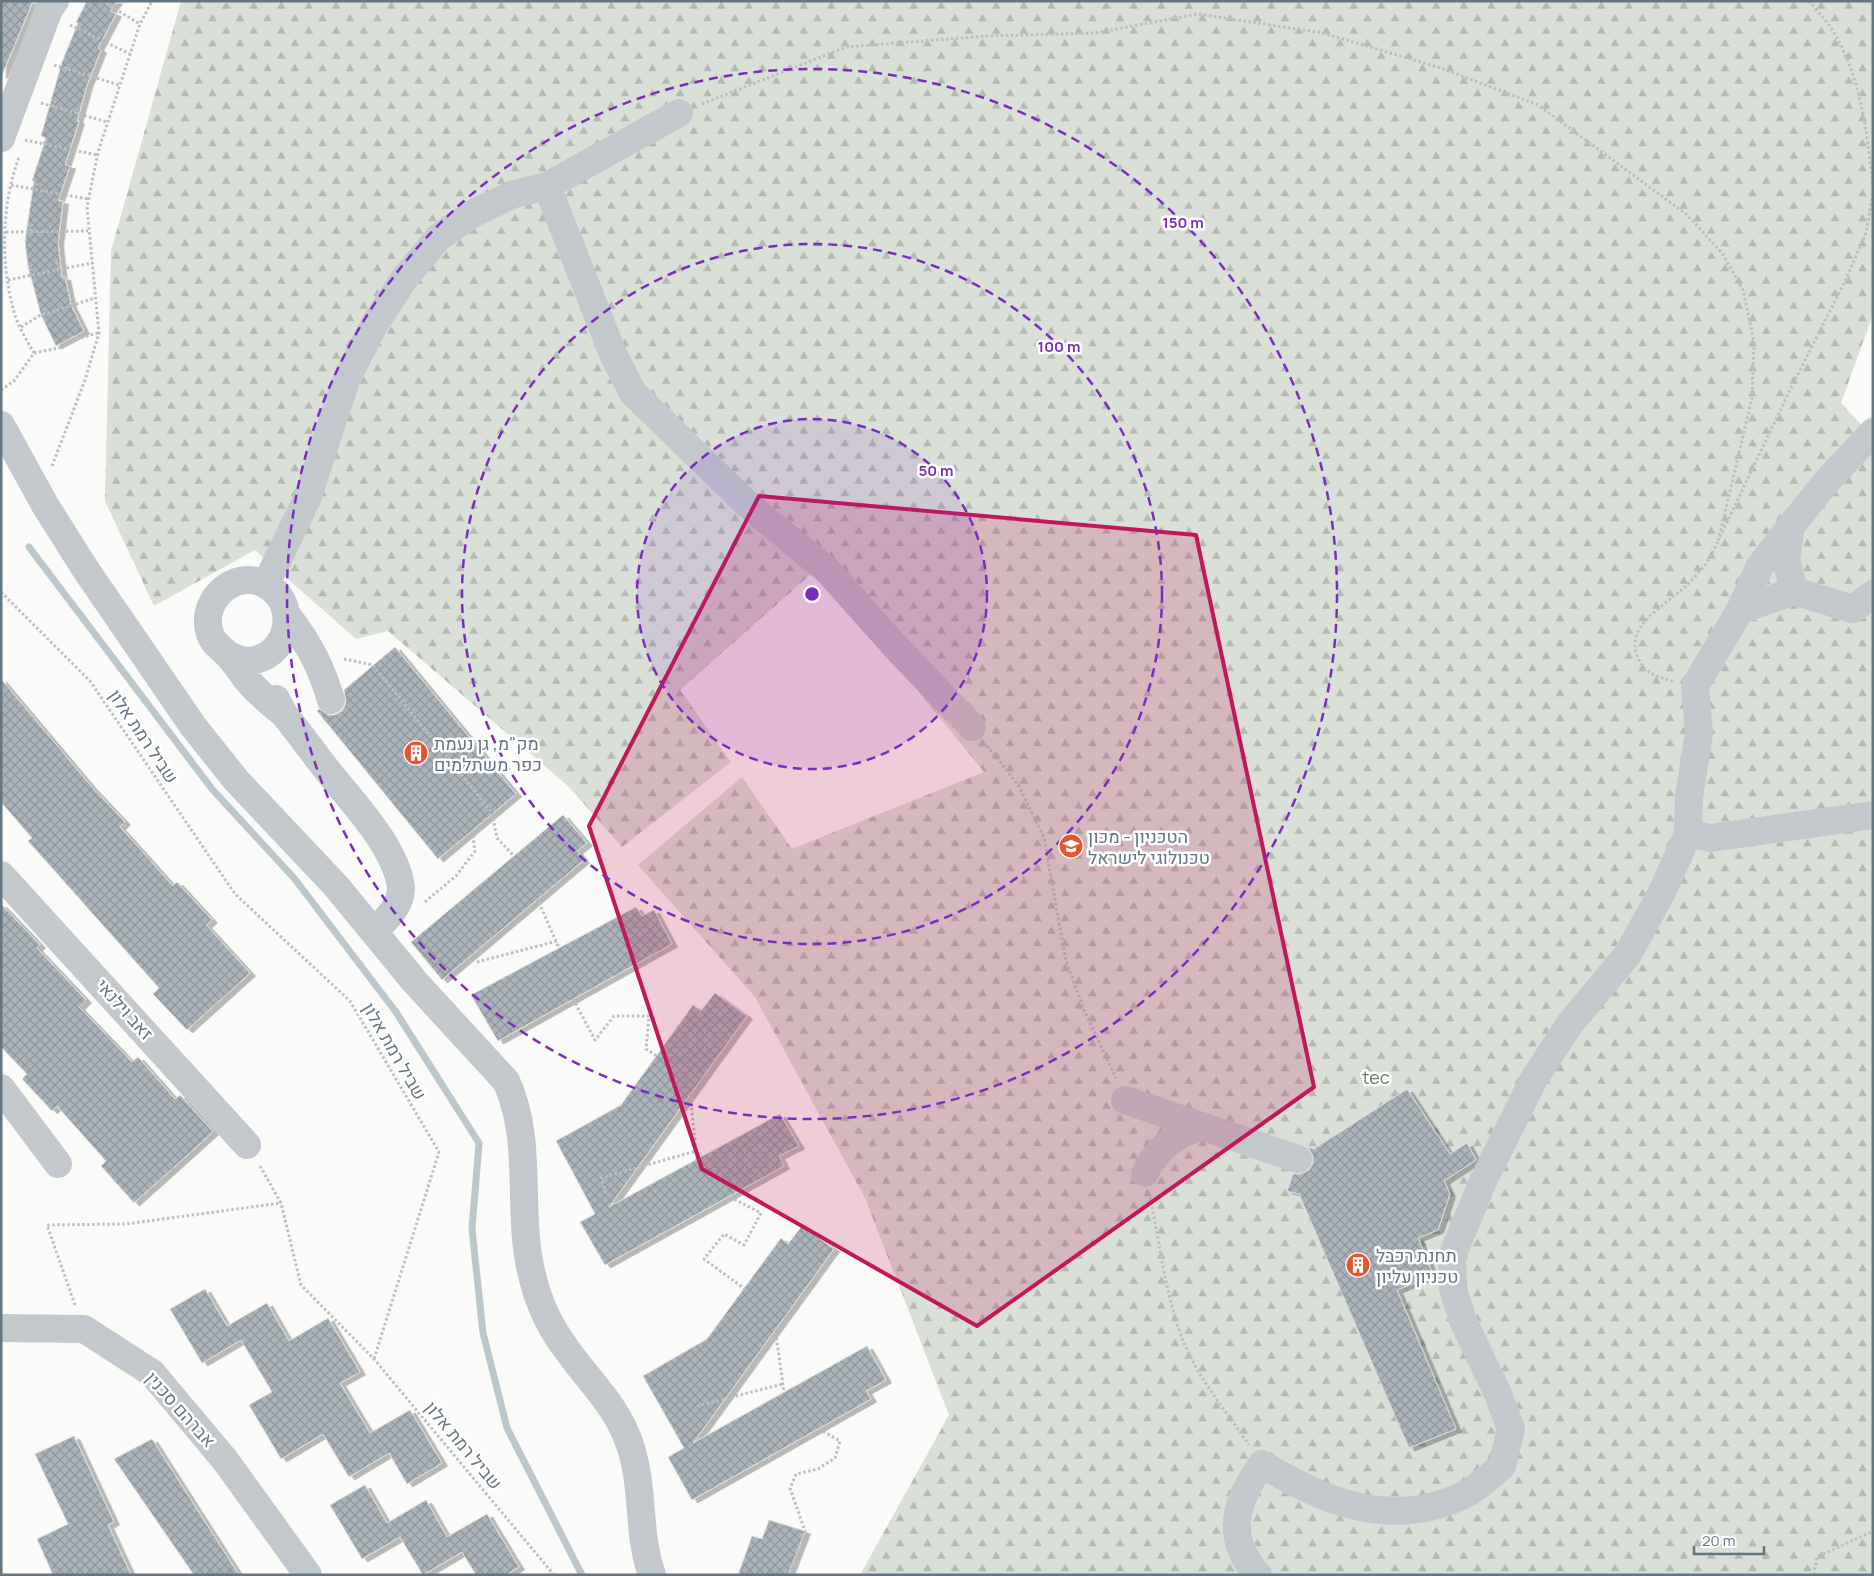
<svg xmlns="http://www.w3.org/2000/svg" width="1874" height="1576" font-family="Manrope,Heebo,sans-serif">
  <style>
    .forest { fill: url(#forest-firs) }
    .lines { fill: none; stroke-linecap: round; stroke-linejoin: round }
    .stream { stroke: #bbc7cb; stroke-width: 7 }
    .building { fill: url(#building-cross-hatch); stroke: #dcdcda; filter: url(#shadow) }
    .path { stroke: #bbbfc2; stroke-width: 3; stroke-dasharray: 2.5 2.5; stroke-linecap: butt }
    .minor { stroke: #c3c8cc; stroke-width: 28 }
    .marked { fill: #c2185b; fill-opacity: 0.2; stroke: #c2185b; stroke-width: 4; stroke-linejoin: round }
    .ring { fill: none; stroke: #7b2cbf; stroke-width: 2.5; stroke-dasharray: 9 6 }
    .labels { text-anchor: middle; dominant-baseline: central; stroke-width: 5; stroke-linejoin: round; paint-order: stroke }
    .street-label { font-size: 18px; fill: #657683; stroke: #fff }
    .poi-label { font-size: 18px; fill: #657683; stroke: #fff; text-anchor: start }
    .park-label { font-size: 18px; fill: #687a64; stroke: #fff }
    .centre { fill: #7b2cbf; stroke: #fff; stroke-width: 2.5 }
    .ring-label { font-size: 15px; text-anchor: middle; font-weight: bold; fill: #7b2cbf; stroke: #fff; stroke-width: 5; stroke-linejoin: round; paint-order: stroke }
  </style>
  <defs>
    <pattern id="forest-firs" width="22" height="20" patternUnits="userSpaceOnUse" patternTransform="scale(1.25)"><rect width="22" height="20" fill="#dadfd7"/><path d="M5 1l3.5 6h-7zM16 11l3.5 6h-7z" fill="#b4b9b4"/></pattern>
    <pattern id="building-cross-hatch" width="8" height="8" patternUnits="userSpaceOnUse" patternTransform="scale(1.25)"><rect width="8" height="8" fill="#aab3b9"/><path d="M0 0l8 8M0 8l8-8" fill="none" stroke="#8e969c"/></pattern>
    <filter id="shadow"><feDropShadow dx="5.5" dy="3" stdDeviation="0" flood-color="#0004"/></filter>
  </defs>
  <rect width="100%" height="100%" fill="#fafaf8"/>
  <path class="forest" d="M 181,1 L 1873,1 L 1873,314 L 1841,403 L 1873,437 L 1873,1575 L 860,1575 L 949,1415 L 865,1198 L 755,997 L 638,865 L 742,777 L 792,849 L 984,772 L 843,599 L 811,574 L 680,690 L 731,762 L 622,847 L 568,786 L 388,631 L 356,639 L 255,550 L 154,606 L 105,501 L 111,251 Z"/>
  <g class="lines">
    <path class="stream" d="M 29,547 L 212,789 L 294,878 L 396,1012 L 479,1143 L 472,1229 L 483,1333 L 507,1428 L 582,1575"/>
  </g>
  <path class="building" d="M 1,1 L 33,1 L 2,75 L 1,75 Z
    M 87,1 L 117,1 L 110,11 L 116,14 L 98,48 L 101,50 L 87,85 L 77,121 L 79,121 L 65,165 L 70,166 L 58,201 L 63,201 L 58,243 L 62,278 L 65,277 L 71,305 L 84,331 L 56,346 L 41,315 L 28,266 L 25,241 L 34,181 L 32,181 L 46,138 L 41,136 L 62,62 L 78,23 L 76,22 Z
    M 395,647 L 516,794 L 438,859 L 317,711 L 319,709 L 328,715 L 335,715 L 342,711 L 346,703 L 344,690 Z
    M 1,679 L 91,786 L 125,822 L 120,827 L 173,886 L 177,882 L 212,920 L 206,925 L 250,973 L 187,1030 L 153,994 L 159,988 L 28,841 L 32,838 L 1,802 Z
    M 563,815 L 587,843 L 577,851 L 584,860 L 442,980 L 411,942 Z
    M 1,904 L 40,945 L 37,948 L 86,1000 L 79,1007 L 132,1062 L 138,1057 L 175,1099 L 180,1095 L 213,1132 L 134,1203 L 101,1166 L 106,1161 L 57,1106 L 52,1111 L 22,1079 L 27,1074 L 1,1047 Z
    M 636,907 L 642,916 L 654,910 L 672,944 L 498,1041 L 471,995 Z
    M 715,993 L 747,1016 L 609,1207 L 780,1114 L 799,1146 L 779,1156 L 784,1166 L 605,1265 L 580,1222 L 595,1214 L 556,1141 L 621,1105 L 693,1005 L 701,1011 Z
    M 1407,1089 L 1450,1154 L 1467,1143 L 1476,1160 L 1444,1181 L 1450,1194 L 1438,1230 L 1418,1238 L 1433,1275 L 1397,1290 L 1456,1429 L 1409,1448 L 1299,1194 L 1287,1191 L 1293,1174 L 1301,1174 L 1309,1170 L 1313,1164 L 1313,1156 L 1308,1147 L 1314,1149 Z
    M 802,1226 L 834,1249 L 693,1443 L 867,1346 L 886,1380 L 866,1391 L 871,1399 L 692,1500 L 668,1457 L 684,1448 L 643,1376 L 707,1339 L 781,1238 L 788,1244 Z
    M 205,1289 L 227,1326 L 267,1303 L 289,1341 L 328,1318 L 360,1372 L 340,1383 L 370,1433 L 410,1410 L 442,1463 L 407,1484 L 389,1453 L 349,1477 L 323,1434 L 281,1459 L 249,1405 L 272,1392 L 241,1340 L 202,1363 L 170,1309 Z
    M 74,1436 L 114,1522 L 108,1525 L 131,1575 L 53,1575 L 37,1539 L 68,1524 L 35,1454 Z
    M 152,1439 L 239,1575 L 194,1575 L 114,1459 Z
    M 365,1485 L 387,1523 L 426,1500 L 447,1537 L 487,1514 L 519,1567 L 506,1575 L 476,1575 L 462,1552 L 423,1575 L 400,1537 L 362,1559 L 330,1505 Z
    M 769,1520 L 805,1531 L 788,1575 L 738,1575 L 752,1536 L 762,1539 Z"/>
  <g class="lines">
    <path class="path" d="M 102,1 L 140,24
      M 1809,1 C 1816,10 1825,19 1831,28 C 1861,75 1867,132 1873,187
      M 112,7 L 113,1
      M 70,25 L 130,54
      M 77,28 L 81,24
      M 54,65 L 119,85
      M 66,69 L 68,64
      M 41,103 L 107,122
      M 702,104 L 846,47 L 987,36 L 1095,33 L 1198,14 L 1323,33 L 1441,68 L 1538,105 L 1686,214 L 1722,253 L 1743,290 L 1754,341 L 1752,398 L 1718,542
      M 53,107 L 55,101
      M 77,114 L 78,108
      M 25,140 L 97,155
      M 44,144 L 47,138
      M 11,185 L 88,199
      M 32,189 L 37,182
      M 30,231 L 33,223
      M 6,232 L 88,231
      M 56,262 L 59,269
      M 30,276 L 32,265
      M 8,280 L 91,263
      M 44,315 L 44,308
      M 21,327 L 39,316 L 95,298
      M 34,353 L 59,348 L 79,338 L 98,333
      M 1,390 L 14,381 L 34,353 C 26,339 16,323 13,308 C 0,260 2,203 19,157
      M 52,466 L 85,380 L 99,333 L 87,207 L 98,152 L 140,24 L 152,1
      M 1720,537 L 1787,396 L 1845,281 L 1866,233 L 1873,193
      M 1,592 L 90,681 L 235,894 L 350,1001 L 439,1152 L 374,1359
      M 344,659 L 373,665 L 492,813 L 497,838 L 514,856
      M 1673,681 C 1657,677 1646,674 1639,660 C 1624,630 1655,612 1674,596 C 1685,588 1696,576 1704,566 C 1710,559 1713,550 1718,542
      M 987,746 L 1019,786 L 1044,838 L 1066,961 L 1084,1010 L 1116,1078
      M 537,898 L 559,948
      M 425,902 L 456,876 L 475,851 L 472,831
      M 477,962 L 557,941
      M 573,999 L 595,1040 L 614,1016 L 649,1016 L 646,1049 L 657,1056
      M 690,1093 L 697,1160
      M 260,1166 L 281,1203 L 301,1285 L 374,1359 L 554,1575
      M 606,1193 L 601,1178 L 696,1151
      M 730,1197 L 761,1213 L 744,1245 L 724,1234 L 704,1259 L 745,1289
      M 1150,1197 C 1160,1244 1165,1293 1182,1338 C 1197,1377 1226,1411 1249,1445
      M 75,1305 L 47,1225 L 126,1224 L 281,1203
      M 775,1328 L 784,1392
      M 697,1406 L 783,1384
      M 789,1575 L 805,1531 L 790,1488 L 796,1474 L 818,1469 L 835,1458 L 840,1441 L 819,1429
      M 1814,1575 L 1817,1557 L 1873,1531"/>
    <path class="minor" d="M 1,138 L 49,9 L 55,1
      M 547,186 L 613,354 L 633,393 L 747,504 L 828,571 L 894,645 L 972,727
      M 1,425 L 45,505 L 86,570 L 193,726 L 236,780 L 336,886 L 415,982 L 506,1081 C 535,1143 515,1214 533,1279 C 539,1303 550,1327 565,1347 C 584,1375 610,1399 624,1430 C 647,1479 635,1527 652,1575
      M 266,584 L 307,499 L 346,380 L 374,325 L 404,279 L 438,238 L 472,214 L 514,194 L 547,186 L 679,113
      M 1794,591 L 1786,559 L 1791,526 L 1827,481 L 1873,432
      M 1740,610 L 1794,591 L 1853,609 L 1873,594
      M 287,615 C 309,644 321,666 331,700
      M 227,654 C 233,657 241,661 248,661 C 286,659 300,610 271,588 C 240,564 198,598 210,634 C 213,643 220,647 227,654 C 235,662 241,672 248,681 C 259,693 271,704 284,714
      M 276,699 L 284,714 C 300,734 315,755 331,775 C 355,805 396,848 401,887 C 402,905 386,920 374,931
      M 1688,834 L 1711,838 L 1873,815
      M 1,875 L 247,1145
      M 1,1088 L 58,1164
      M 1125,1100 L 1298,1159
      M 1145,1173 C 1157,1148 1175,1134 1202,1126
      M 1,1328 L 84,1329 L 152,1373 L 225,1460 L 308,1575
      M 1258,1575 C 1224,1537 1235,1502 1262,1464 C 1326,1503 1393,1530 1466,1494 C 1479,1487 1491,1475 1502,1466 L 1511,1429 L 1498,1394 L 1464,1323 L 1453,1289 L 1452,1256 L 1484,1179 L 1534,1079 L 1569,1025 L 1628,954 L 1663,890 L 1688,834 L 1689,797 L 1699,733 L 1695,686 L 1740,610 L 1760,566 L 1791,526"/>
  </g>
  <path class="marked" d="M 759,496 L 1196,535 L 1314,1087 L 977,1326 L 702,1169 L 589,826 Z"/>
  <circle cx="812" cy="594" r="175" fill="#7b2cbf" fill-opacity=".12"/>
  <g class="ring">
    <circle cx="812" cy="594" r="175"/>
    <circle cx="812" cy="594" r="350"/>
    <circle cx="812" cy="594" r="525"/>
  </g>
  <defs>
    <symbol id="building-disc" viewBox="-11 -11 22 22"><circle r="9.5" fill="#e4572e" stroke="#fff"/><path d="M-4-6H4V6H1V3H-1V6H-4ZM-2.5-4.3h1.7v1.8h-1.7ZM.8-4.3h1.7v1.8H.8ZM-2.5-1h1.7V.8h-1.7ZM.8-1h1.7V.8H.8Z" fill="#fff"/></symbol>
    <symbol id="university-disc" viewBox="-11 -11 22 22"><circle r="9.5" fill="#e4572e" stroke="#fff"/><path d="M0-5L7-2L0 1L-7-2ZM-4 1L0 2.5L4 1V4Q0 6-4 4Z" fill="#fff"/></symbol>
  </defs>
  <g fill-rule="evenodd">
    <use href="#building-disc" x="402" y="739" width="28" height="28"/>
    <use href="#university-disc" x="1057" y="832" width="28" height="28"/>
    <use href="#building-disc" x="1344" y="1251" width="28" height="28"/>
  </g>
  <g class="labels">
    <g class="street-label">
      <text transform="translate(144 736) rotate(56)">שביל רמת אלון</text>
      <text transform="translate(125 1009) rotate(48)">זאב וילנאי</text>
      <text transform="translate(395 1051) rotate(60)">שביל רמת אלון</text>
      <text transform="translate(181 1409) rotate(48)">אברהם סכנין</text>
      <text transform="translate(464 1445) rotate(50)">שביל רמת אלון</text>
    </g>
    <g class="poi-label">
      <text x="434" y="743">מק"מ, גן נעמת<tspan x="434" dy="21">כפר משתלמים</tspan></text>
      <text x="1088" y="836">הטכניון - מכון<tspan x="1088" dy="21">טכנולוגי לישראל</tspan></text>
      <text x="1376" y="1255">תחנת רכבל<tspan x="1376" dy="21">טכניון עליון</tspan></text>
    </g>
    <g class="park-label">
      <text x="1376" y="1077">tec</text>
    </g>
  </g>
  <circle cx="812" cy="594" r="8" class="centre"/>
  <g class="ring-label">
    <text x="1183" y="228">150 m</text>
    <text x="1059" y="352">100 m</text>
    <text x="936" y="476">50 m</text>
  </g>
  <rect width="1874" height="1576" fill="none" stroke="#657683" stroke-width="5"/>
  <path d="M1694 1546v8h70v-8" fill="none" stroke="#657683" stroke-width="2.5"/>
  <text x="1702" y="1546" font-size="15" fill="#657683" stroke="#ffffff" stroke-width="4" paint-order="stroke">20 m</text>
</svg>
